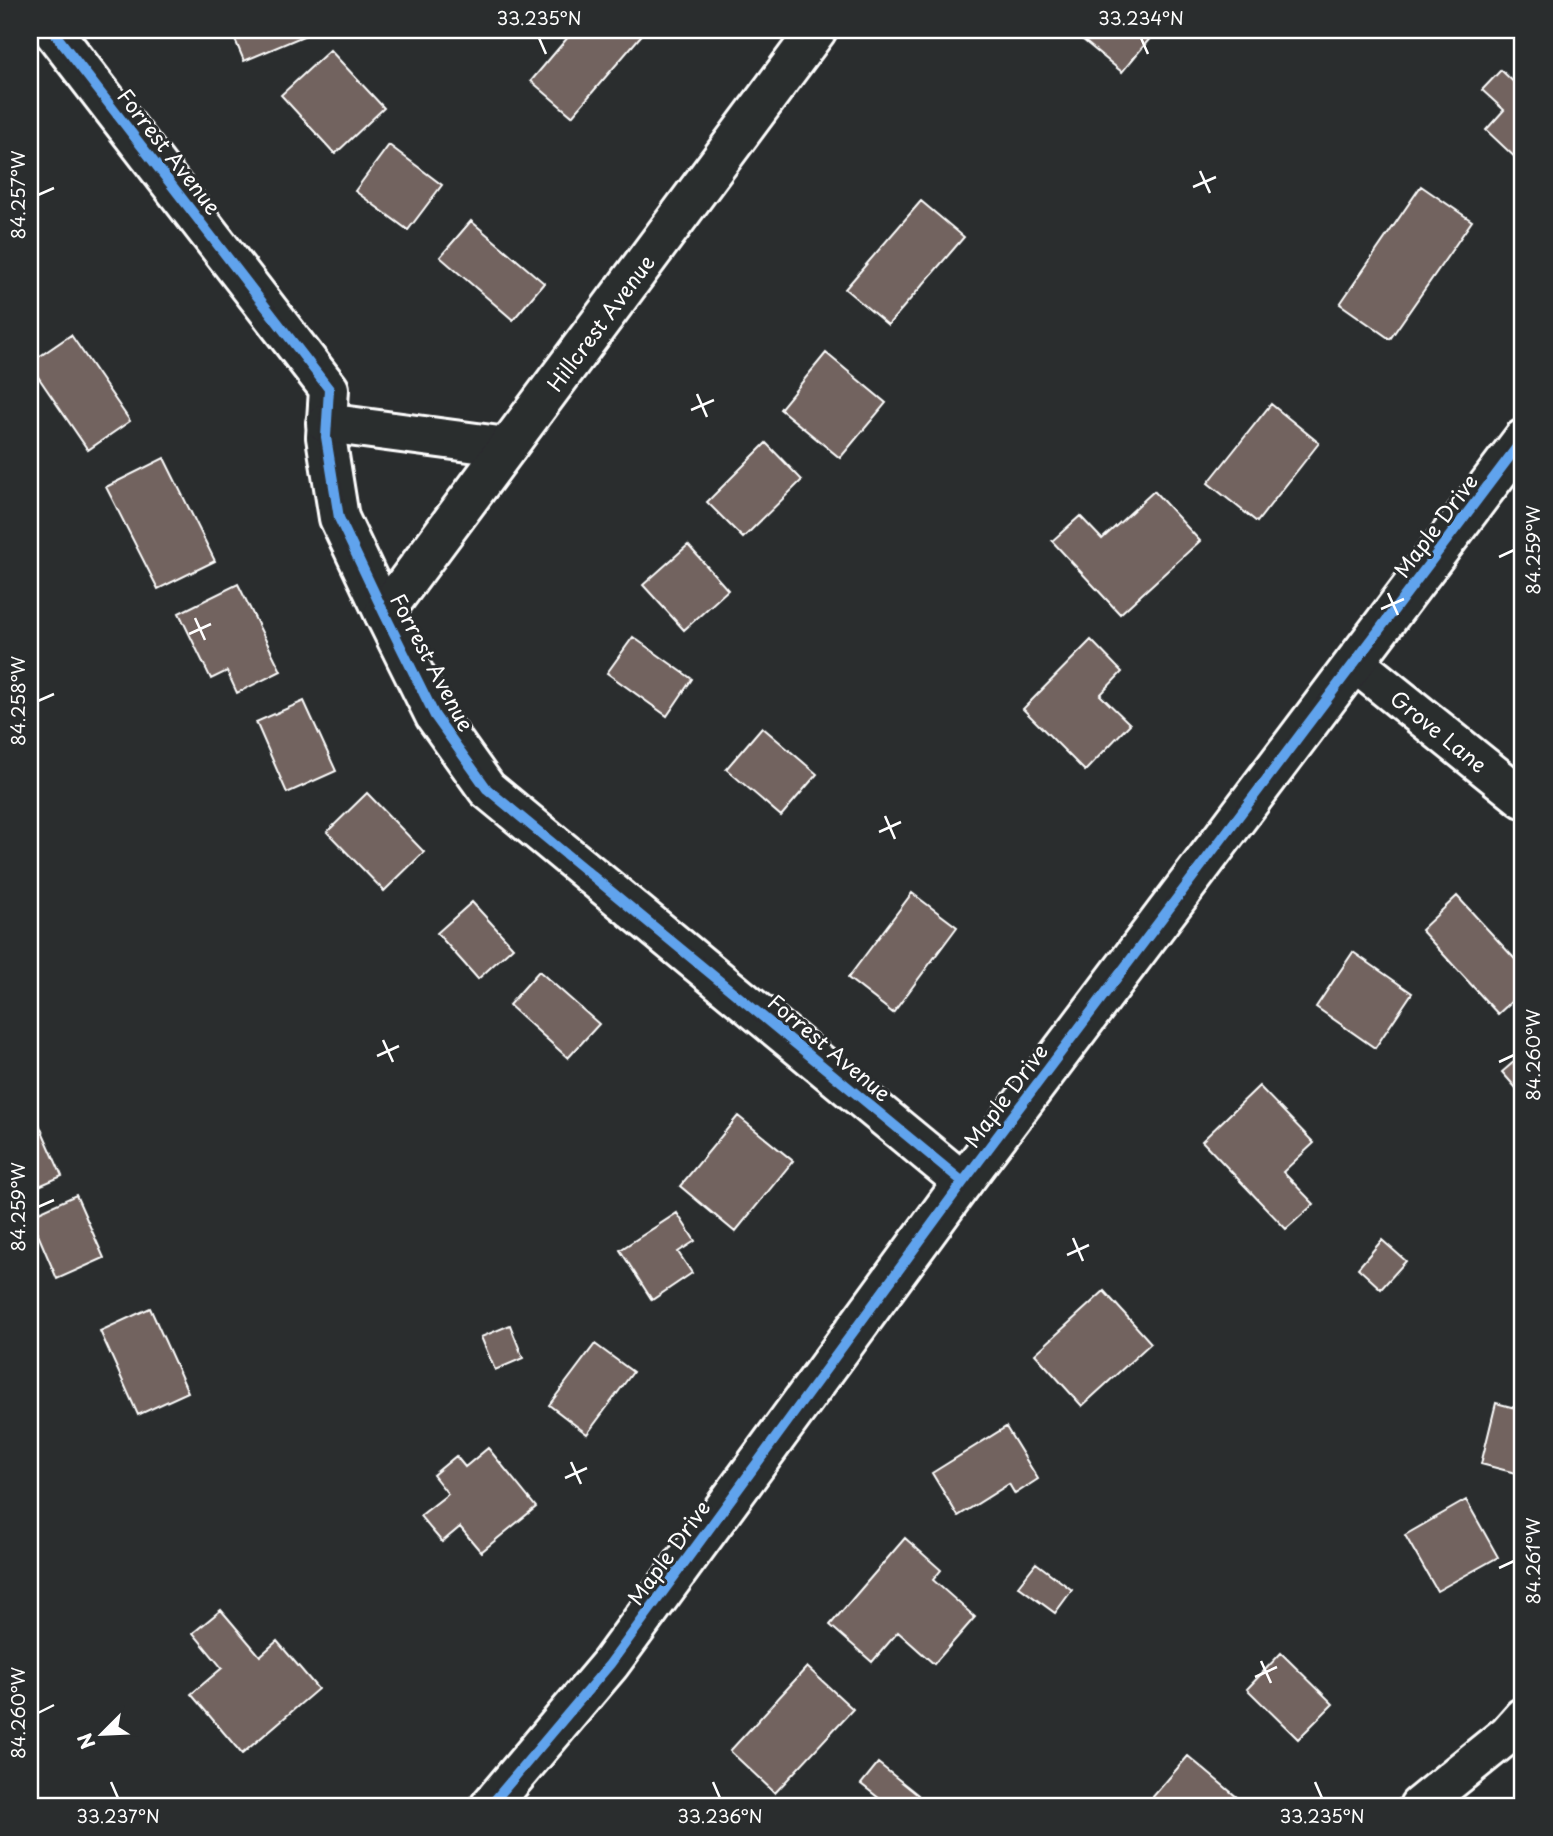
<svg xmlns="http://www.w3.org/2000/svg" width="1553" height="1836" font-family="'Playpen Sans',sans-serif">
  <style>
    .building { fill: #72645f; stroke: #fff; stroke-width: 2 }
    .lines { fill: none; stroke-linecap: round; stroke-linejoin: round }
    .minor-casing { stroke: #fff; stroke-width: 44 }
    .minor { stroke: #2a2d2e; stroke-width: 38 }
    .cycleway-casing { stroke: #2a2d2e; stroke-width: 15 }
    .cycleway { stroke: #60a3ed; stroke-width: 10 }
    .ticks { fill: none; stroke: #fff; stroke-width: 2.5 }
    .labels { text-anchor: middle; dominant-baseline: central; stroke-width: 6; stroke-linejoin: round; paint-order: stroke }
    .street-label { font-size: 21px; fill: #fff; stroke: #2a2d2e }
    .neatline { fill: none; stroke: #fff; stroke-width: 2.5 }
    .ticks-label { font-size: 18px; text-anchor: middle; fill: #fff }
  </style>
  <rect width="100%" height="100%" fill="#2a2d2e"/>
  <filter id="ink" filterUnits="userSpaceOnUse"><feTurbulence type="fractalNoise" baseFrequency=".0143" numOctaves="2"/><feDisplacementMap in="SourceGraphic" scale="14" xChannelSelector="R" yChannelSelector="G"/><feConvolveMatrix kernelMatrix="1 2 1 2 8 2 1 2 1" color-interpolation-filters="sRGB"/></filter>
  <g filter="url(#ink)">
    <path class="building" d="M 231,30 L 304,30 L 306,35 L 244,61 Z
      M 574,30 L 646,30 L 572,116 L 531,81 Z
      M 1071,30 L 1157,30 L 1122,72 Z
      M 330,50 L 384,108 L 335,154 L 281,95 Z
      M 1501,70 L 1520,88 L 1523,85 L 1523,160 L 1521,163 L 1486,130 L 1504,110 L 1482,90 Z
      M 389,145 L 442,185 L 408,230 L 355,191 Z
      M 1421,186 L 1472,221 L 1390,339 L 1340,304 Z
      M 921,201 L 964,237 L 888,325 L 845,289 Z
      M 471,221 L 544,283 L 513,320 L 440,257 Z
      M 71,335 L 130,421 L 88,450 L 30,365 L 30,363 Z
      M 826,353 L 886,403 L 840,458 L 780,409 Z
      M 1271,404 L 1319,443 L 1257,522 L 1208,483 Z
      M 766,443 L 802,480 L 743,538 L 707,502 Z
      M 164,458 L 215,561 L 158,589 L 106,487 Z
      M 1154,491 L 1200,541 L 1120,614 L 1052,541 L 1080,516 L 1102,539 Z
      M 688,545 L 728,590 L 684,630 L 643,585 Z
      M 238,584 L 281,671 L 237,693 L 227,671 L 211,679 L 179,613 Z
      M 633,637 L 692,679 L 667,716 L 607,673 Z
      M 1091,640 L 1122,672 L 1100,695 L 1130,724 L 1085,771 L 1023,709 Z
      M 304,701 L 336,771 L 287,793 L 256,722 Z
      M 762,727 L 817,774 L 781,816 L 726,769 Z
      M 367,793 L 424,852 L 384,891 L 327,832 Z
      M 912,893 L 957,927 L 893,1013 L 848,978 Z
      M 1457,896 L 1523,968 L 1523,991 L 1498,1014 L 1421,930 Z
      M 472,902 L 513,947 L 478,979 L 437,933 Z
      M 1353,952 L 1412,993 L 1375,1048 L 1316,1007 Z
      M 539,971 L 599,1024 L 568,1058 L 509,1005 Z
      M 1523,1054 L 1523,1096 L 1502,1072 Z
      M 1259,1086 L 1314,1143 L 1283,1172 L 1314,1204 L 1286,1229 L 1202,1141 Z
      M 30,1104 L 62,1176 L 30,1190 Z
      M 738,1116 L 793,1161 L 735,1232 L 680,1186 Z
      M 76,1195 L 104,1258 L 57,1279 L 30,1216 Z
      M 677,1213 L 695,1241 L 678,1252 L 692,1273 L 652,1300 L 620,1250 Z
      M 1382,1240 L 1406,1261 L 1381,1289 L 1358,1268 Z
      M 1104,1291 L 1151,1343 L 1082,1406 L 1035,1354 Z
      M 150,1308 L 188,1392 L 138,1415 L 100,1331 Z
      M 510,1325 L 523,1358 L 495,1370 L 481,1337 Z
      M 595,1344 L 633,1372 L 587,1434 L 549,1405 Z
      M 1496,1403 L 1523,1410 L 1523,1475 L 1481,1464 Z
      M 1006,1427 L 1038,1479 L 1015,1494 L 1009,1484 L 958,1516 L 932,1473 Z
      M 488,1448 L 536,1507 L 481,1552 L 460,1527 L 442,1542 L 420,1516 L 448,1494 L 433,1475 L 456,1456 L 465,1467 Z
      M 1466,1500 L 1498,1557 L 1437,1591 L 1405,1535 Z
      M 905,1538 L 941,1570 L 933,1580 L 975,1617 L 934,1664 L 898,1632 L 872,1662 L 830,1625 Z
      M 1036,1563 L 1072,1590 L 1055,1613 L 1018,1586 Z
      M 221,1610 L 260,1656 L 277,1641 L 318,1689 L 242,1754 L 191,1694 L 222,1668 L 193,1633 Z
      M 1281,1653 L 1333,1704 L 1298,1739 L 1247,1689 Z
      M 807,1667 L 853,1709 L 775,1793 L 730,1751 Z
      M 1188,1756 L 1238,1798 L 1232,1806 L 1145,1806 Z
      M 878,1763 L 918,1795 L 909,1806 L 889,1806 L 861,1784 Z"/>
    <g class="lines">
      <defs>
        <g id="minor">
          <path d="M 52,30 L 329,389 L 326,437 L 339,518 L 384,613 L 435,716 L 487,789 L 963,1182"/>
          <path d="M 326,423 L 507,447"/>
          <path id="s1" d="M 384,613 L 817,30"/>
          <path id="s2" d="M 1355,663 L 1523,798"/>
          <path d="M 490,1806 L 610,1664 L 963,1182 L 1523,439"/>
          <path d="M 1419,1806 L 1508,1734 L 1523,1717"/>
        </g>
      </defs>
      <use href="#minor" class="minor-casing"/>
      <use href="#minor" class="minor"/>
      <defs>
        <path id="cycleway" d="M 52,30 L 329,389 L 326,437 L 339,518 L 384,613 L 435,716 L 487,789 L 963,1182
          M 490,1806 L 610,1664 L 963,1182 L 1523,439"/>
      </defs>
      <use href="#cycleway" class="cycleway-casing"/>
      <use href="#cycleway" class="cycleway"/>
    </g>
  </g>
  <path class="ticks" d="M 539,38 L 546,54M 1141,38 L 1148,54M 1200,171 L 1210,193M 1193,187 L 1216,177M 38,195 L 54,188M 697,394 L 707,417M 691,410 L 714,400M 1499,557 L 1514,550M 1388,593 L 1398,615M 1381,609 L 1404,599M 195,618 L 205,640M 189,634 L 211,624M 38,701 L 54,694M 885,816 L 895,839M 879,832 L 901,822M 383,1040 L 393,1062M 377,1056 L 399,1046M 1499,1062 L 1514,1055M 38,1207 L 54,1200M 1073,1238 L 1083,1261M 1067,1255 L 1089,1245M 571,1462 L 581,1484M 565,1478 L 587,1468M 1499,1568 L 1514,1561M 1261,1661 L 1271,1683M 1255,1677 L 1277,1667M 38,1713 L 54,1705M 111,1782 L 118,1798M 713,1782 L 720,1798M 1315,1782 L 1322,1798"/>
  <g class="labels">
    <g class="street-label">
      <text transform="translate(170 151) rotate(52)">Forrest Avenue</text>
      <text stroke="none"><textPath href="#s1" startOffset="362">Hillcrest Avenue</textPath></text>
      <text transform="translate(1435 525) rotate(-53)">Maple Drive</text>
      <text transform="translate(433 662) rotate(62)">Forrest Avenue</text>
      <text stroke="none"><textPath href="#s2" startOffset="108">Grove Lane</textPath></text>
      <text transform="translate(830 1047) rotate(40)">Forrest Avenue</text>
      <text transform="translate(1005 1095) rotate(-53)">Maple Drive</text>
      <text transform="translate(668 1552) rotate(-54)">Maple Drive</text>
    </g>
  </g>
  <rect width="1553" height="1836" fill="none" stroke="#2a2d2e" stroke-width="77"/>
  <g transform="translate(102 1734) rotate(246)" stroke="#2a2d2e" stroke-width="5" paint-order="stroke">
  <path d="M0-5L12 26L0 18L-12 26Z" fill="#ffffff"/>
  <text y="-10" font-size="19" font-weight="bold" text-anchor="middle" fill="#ffffff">N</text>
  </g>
  <rect x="38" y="38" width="1476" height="1760" class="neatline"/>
  <g class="ticks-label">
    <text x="539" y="25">33.235°N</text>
    <text x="1141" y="25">33.234°N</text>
    <text transform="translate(19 195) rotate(-90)" y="6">84.257°W</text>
    <text transform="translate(1534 550) rotate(-90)" y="6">84.259°W</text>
    <text transform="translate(19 701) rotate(-90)" y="6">84.258°W</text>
    <text transform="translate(1534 1055) rotate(-90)" y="6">84.260°W</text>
    <text transform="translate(19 1207) rotate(-90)" y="6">84.259°W</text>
    <text transform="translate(1534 1561) rotate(-90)" y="6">84.261°W</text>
    <text transform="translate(19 1713) rotate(-90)" y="6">84.260°W</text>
    <text x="118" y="1823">33.237°N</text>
    <text x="720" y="1823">33.236°N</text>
    <text x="1322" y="1823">33.235°N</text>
  </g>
</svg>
